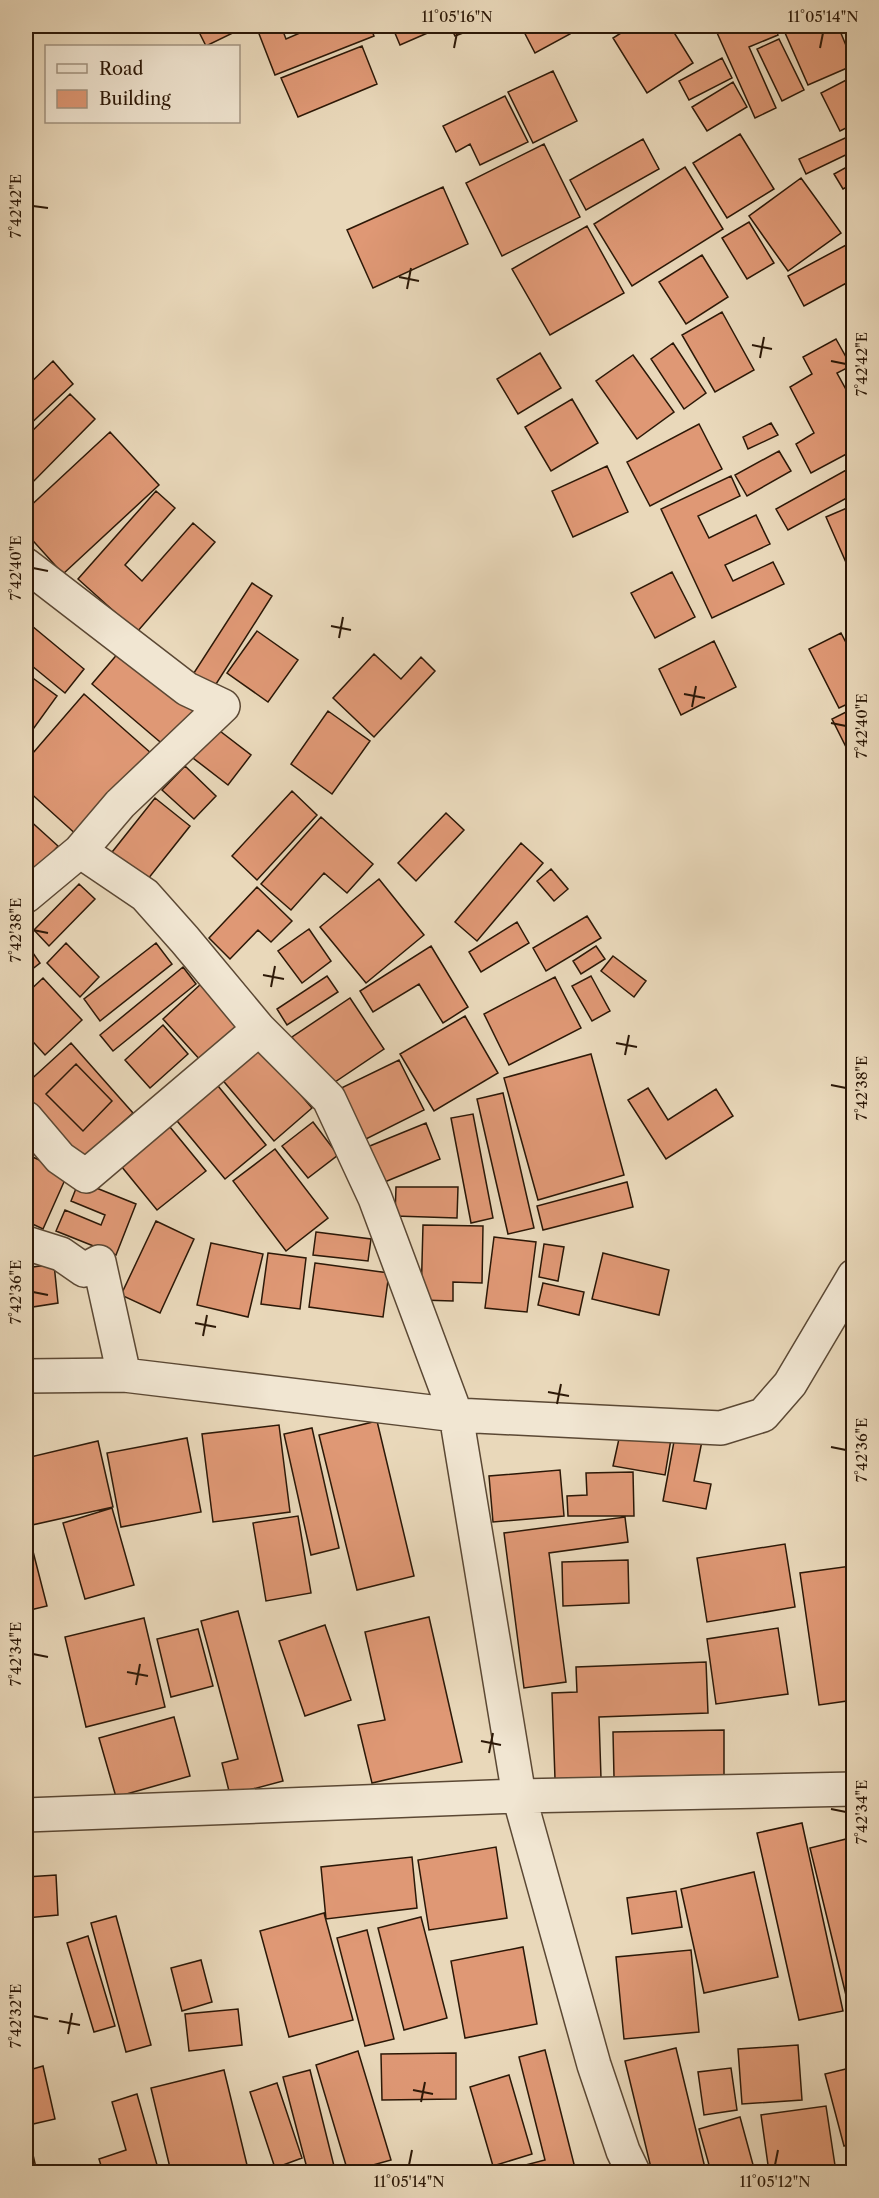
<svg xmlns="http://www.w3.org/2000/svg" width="879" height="2198" font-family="'Libre Caslon Text',serif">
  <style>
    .building { fill: #df9875; stroke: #2c1807; stroke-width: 1.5; fill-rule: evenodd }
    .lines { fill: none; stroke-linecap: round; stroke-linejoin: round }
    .minor-casing { stroke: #5b4834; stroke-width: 36 }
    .minor { stroke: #f1e6d2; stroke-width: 33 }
    .ticks { fill: none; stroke: #2c1807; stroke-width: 2 }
    .neatline { fill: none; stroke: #2c1807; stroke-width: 2 }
    .ticks-label { font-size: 15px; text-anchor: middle; fill: #2c1807 }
  </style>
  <rect width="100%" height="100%" fill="#e9d8ba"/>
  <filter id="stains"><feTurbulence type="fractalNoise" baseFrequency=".00333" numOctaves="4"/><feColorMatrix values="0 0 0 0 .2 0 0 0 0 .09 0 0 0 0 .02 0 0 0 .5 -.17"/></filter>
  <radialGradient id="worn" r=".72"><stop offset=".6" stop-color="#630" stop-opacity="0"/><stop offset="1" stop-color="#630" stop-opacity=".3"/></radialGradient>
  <path class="building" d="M 177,26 L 194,26 L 180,32 Z
    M 196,26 L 237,26 L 239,30 L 206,46 Z
    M 256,26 L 281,26 L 286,39 L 316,26 L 370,26 L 374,36 L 275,75 Z
    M 392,26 L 430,26 L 432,31 L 400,45 Z
    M 450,26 L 478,26 L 479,27 L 455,36 Z
    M 521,26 L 566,26 L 570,34 L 535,53 Z
    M 569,26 L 584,26 L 572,31 Z
    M 632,26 L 670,26 L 693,63 L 647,93 L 613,38 Z
    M 714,26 L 774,26 L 778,35 L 749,47 L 776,108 L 755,118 Z
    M 782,26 L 838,26 L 854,65 L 808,85 Z
    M 844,26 L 854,26 L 854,44 Z
    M 779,39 L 804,90 L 782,101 L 757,49 Z
    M 362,46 L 377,84 L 298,117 L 281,78 Z
    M 722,58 L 732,78 L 689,100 L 679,81 Z
    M 553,71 L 577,121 L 533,143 L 508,92 Z
    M 854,76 L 854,124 L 840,131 L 821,93 Z
    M 733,82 L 747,107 L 707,131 L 692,107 Z
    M 505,96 L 528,142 L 480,165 L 470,144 L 456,152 L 443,126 Z
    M 740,134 L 774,189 L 727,218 L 693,163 Z
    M 854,134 L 854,151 L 806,174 L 799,159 Z
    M 643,139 L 659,169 L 586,210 L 570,180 Z
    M 544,144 L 580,217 L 502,256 L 466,183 Z
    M 854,163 L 854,183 L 843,189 L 834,174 Z
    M 685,167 L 723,229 L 632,286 L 594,224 Z
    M 801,178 L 841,233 L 788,271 L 749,216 Z
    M 443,187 L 468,244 L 373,288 L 347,230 Z
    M 854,213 L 854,227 L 847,216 Z
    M 749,222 L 774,263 L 747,279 L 722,238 Z
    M 587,226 L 624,293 L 550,335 L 512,269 Z
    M 848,244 L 854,254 L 854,279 L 804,306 L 788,276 Z
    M 702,255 L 728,297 L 686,324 L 659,282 Z
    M 722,312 L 754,370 L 715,392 L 682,335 Z
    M 836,339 L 851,366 L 837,373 L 854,404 L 854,450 L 811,473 L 796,444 L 814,433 L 790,387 L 812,374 L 803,357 Z
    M 854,340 L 854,357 L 846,344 Z
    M 673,343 L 706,393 L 684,409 L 651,359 Z
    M 540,353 L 561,388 L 518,414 L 497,379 Z
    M 633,355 L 674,412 L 637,439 L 596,381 Z
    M 53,361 L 73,384 L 26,428 L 26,387 Z
    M 70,394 L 95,419 L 26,489 L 26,437 Z
    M 572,399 L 598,443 L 551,471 L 525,427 Z
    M 771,423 L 778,435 L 748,449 L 743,437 Z
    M 699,424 L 722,469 L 650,506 L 627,462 Z
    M 110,432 L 159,485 L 63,574 L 26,533 L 26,510 Z
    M 779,451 L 791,471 L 747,496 L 735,475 Z
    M 607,466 L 628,512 L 573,537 L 552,491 Z
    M 848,469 L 854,479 L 854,494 L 788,530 L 776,509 Z
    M 731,476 L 740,496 L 698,516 L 709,538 L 756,515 L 770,544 L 725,565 L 733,581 L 773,562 L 784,584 L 712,618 L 661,509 Z
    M 156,491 L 175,508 L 125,565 L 142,581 L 193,523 L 215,542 L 137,632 L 78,579 Z
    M 854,505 L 854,564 L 848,567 L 826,517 Z
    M 672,572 L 695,617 L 655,638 L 631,593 Z
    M 252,583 L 272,596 L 211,692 L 190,679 Z
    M 26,621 L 84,669 L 65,693 L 26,661 Z
    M 257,631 L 298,660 L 268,702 L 227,673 Z
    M 841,633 L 854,658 L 854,701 L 839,708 L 809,649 Z
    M 714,641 L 736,687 L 681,715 L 659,669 Z
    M 125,645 L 199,708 L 166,747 L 92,684 Z
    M 374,654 L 401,679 L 421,657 L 435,671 L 374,737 L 333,698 Z
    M 26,673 L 57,696 L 26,739 Z
    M 84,694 L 152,754 L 79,837 L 26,789 L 26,761 Z
    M 854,708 L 854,743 L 846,747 L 832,719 Z
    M 328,711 L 370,741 L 332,794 L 291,764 Z
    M 216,728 L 251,755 L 228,785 L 193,758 Z
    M 185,766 L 216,796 L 194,819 L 162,790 Z
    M 292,791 L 317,815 L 257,880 L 232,856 Z
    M 155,798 L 190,826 L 144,884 L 109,856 Z
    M 446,813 L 464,830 L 416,881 L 398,863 Z
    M 26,817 L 58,846 L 26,883 Z
    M 321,817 L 373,864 L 347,893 L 324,873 L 291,910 L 261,884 Z
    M 521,843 L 543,863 L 477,941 L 455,922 Z
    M 551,869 L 568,889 L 554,901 L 537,881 Z
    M 379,879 L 424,935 L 366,983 L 320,927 Z
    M 79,884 L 95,899 L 49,946 L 34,930 Z
    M 257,887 L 292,921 L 271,942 L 258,930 L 230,959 L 209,938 Z
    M 587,916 L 601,938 L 546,971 L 533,948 Z
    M 517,922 L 529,943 L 481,972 L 469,952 Z
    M 309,929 L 331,961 L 302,983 L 278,951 Z
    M 26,943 L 40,963 L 26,974 Z
    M 66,943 L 99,977 L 80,997 L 47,963 Z
    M 156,943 L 172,964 L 100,1021 L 84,999 Z
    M 431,946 L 468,1007 L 443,1023 L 419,984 L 373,1012 L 360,991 Z
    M 596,946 L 605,959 L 581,974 L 573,961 Z
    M 613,956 L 646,981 L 634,997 L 601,971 Z
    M 183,967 L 196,984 L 113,1051 L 100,1035 Z
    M 327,976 L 338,992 L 287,1025 L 277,1009 Z
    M 591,976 L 610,1011 L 592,1021 L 572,986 Z
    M 555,977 L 581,1028 L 509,1065 L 484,1014 Z
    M 43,978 L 82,1020 L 45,1055 L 26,1034 L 26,994 Z
    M 202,983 L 241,1027 L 202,1062 L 163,1019 Z
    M 350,998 L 384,1049 L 326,1088 L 292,1037 Z
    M 465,1016 L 498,1073 L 434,1111 L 400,1054 Z
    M 163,1025 L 188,1054 L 150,1088 L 125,1060 Z
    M 71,1043 L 133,1113 L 78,1162 L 26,1104 L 26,1084 ZM 76,1064 L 112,1101 L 83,1131 L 46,1094 Z
    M 258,1045 L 312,1108 L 274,1141 L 220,1077 Z
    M 591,1054 L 624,1175 L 538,1200 L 504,1078 Z
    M 399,1060 L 424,1110 L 360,1142 L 335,1091 Z
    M 76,1064 L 112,1101 L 83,1131 L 46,1094 Z
    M 214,1081 L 266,1145 L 225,1179 L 173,1116 Z
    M 648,1088 L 668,1120 L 716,1089 L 733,1116 L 666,1159 L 628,1100 Z
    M 503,1093 L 534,1228 L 508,1234 L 477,1099 Z
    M 473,1114 L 493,1218 L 471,1223 L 451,1118 Z
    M 165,1121 L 206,1171 L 157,1210 L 117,1161 Z
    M 313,1122 L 338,1155 L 308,1178 L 282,1146 Z
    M 426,1123 L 440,1159 L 375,1186 L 360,1150 Z
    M 275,1149 L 328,1218 L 286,1251 L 233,1181 Z
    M 26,1154 L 68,1173 L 43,1229 L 26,1221 Z
    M 79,1181 L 136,1204 L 116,1255 L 56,1231 L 65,1210 L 101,1225 L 105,1215 L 71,1201 Z
    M 627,1182 L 633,1207 L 543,1230 L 537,1206 Z
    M 396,1187 L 458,1187 L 457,1218 L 395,1216 Z
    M 156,1221 L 194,1239 L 160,1313 L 121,1295 Z
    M 423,1225 L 483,1226 L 482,1283 L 453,1282 L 453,1301 L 421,1300 Z
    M 316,1232 L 371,1239 L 368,1261 L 313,1255 Z
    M 494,1237 L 536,1242 L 527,1312 L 485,1308 Z
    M 211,1243 L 263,1254 L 248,1317 L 197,1305 Z
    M 544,1244 L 564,1247 L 558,1281 L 539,1277 Z
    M 268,1253 L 306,1258 L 300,1309 L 261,1304 Z
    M 603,1253 L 669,1270 L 659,1315 L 592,1299 Z
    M 315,1263 L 389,1273 L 383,1317 L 309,1307 Z
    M 54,1264 L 58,1303 L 26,1308 L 26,1268 Z
    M 543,1283 L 584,1292 L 579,1315 L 538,1305 Z
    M 377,1421 L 414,1576 L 357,1590 L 319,1435 Z
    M 279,1425 L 290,1512 L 213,1522 L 202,1434 Z
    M 622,1425 L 672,1433 L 665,1475 L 613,1466 Z
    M 312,1428 L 339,1548 L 311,1555 L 284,1434 Z
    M 675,1436 L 702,1441 L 694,1481 L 711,1484 L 706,1509 L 663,1501 Z
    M 187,1438 L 201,1512 L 121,1527 L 107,1453 Z
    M 98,1441 L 113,1507 L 32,1525 L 26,1496 L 26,1458 Z
    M 560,1470 L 564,1516 L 493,1522 L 489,1476 Z
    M 633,1472 L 634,1516 L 568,1516 L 567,1496 L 587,1495 L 586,1473 Z
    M 112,1508 L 134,1585 L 85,1599 L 63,1523 Z
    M 298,1516 L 311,1593 L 266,1601 L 253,1523 Z
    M 625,1517 L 628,1542 L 549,1553 L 566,1682 L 524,1688 L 504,1533 Z
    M 26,1524 L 47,1606 L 26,1611 Z
    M 785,1544 L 795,1607 L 707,1622 L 697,1558 Z
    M 628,1560 L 629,1603 L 563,1606 L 562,1562 Z
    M 851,1566 L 854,1584 L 854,1700 L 819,1705 L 800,1573 Z
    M 238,1611 L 283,1781 L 230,1795 L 222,1763 L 238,1759 L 201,1621 Z
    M 429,1617 L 462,1762 L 372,1783 L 358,1725 L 385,1720 L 365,1632 Z
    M 144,1618 L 165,1707 L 86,1727 L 65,1637 Z
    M 325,1625 L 351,1700 L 305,1716 L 279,1641 Z
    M 778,1628 L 788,1694 L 716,1704 L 707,1639 Z
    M 198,1629 L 213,1686 L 171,1697 L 157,1639 Z
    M 706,1662 L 708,1713 L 599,1717 L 601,1778 L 555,1779 L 552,1693 L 577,1692 L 576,1667 Z
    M 174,1717 L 190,1776 L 116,1797 L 99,1738 Z
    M 724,1730 L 724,1775 L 614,1777 L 613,1732 Z
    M 802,1823 L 843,2011 L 799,2020 L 757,1833 Z
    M 850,1838 L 854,1852 L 854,2028 L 810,1848 Z
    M 496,1847 L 507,1918 L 429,1930 L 418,1860 Z
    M 412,1857 L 417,1908 L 326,1919 L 321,1867 Z
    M 754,1872 L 778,1977 L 704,1993 L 681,1889 Z
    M 56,1875 L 58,1915 L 26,1918 L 26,1877 Z
    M 676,1891 L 682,1927 L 632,1934 L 627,1898 Z
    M 324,1913 L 353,2020 L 289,2037 L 260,1931 Z
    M 116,1916 L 151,2045 L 126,2052 L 91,1923 Z
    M 421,1917 L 447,2018 L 404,2030 L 378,1928 Z
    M 367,1930 L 394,2039 L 365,2046 L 337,1938 Z
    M 88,1936 L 115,2026 L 94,2032 L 67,1943 Z
    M 523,1947 L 537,2024 L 465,2038 L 451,1961 Z
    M 691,1950 L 699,2032 L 624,2039 L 616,1957 Z
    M 201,1960 L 212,2002 L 182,2011 L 171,1968 Z
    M 238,2009 L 242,2045 L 189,2051 L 185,2014 Z
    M 798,2045 L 802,2100 L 742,2104 L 738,2049 Z
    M 676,2048 L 706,2172 L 652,2172 L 625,2061 Z
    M 545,2050 L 576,2172 L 498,2172 L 545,2160 L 519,2057 Z
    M 358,2051 L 391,2160 L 348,2172 L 316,2065 Z
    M 456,2053 L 456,2099 L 382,2100 L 381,2054 Z
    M 43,2066 L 55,2119 L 33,2124 L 26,2090 L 26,2071 Z
    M 854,2067 L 854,2143 L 844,2146 L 825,2074 Z
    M 731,2068 L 737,2110 L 704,2115 L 698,2072 Z
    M 224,2070 L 247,2165 L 216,2172 L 171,2172 L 151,2088 Z
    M 310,2070 L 334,2166 L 308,2172 L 283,2077 Z
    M 509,2075 L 532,2154 L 493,2166 L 470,2087 Z
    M 277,2083 L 302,2158 L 275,2168 L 250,2092 Z
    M 137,2094 L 159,2172 L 103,2172 L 99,2159 L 126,2150 L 112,2102 Z
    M 826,2106 L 836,2172 L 769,2172 L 761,2115 Z
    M 740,2117 L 755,2172 L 711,2172 L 699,2129 Z
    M 26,2125 L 37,2172 L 26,2172 Z
    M 849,2149 L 854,2149 L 854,2172 L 853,2172 Z"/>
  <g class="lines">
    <defs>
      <path id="minor" d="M 26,565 L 187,689 L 223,706 L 120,804 L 80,851 L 26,896
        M 80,851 L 145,895 L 185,940 L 259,1029 L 329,1099 L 375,1198 L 456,1415 L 519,1796 L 594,2065 L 623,2151 L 633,2172
        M 26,1118 L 60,1158 L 86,1176 L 259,1029
        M 26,1243 L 61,1254 L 84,1270 L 99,1262 L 124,1375
        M 26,1376 L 124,1375 L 456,1415 L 721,1428 L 763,1415 L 790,1384 L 854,1276
        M 26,1815 L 519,1796 L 854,1789"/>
    </defs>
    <use href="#minor" class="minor-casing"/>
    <use href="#minor" class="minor"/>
  </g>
  <path class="ticks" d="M 454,48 L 457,33M 820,48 L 823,33M 33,206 L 48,208M 399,277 L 419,281M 407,289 L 411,268M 752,345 L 772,349M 760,358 L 764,337M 831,361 L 846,364M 33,568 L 48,571M 331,626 L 351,630M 339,638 L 343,617M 684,694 L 705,698M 692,707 L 696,686M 831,723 L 846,726M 33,930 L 48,933M 263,975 L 284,979M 271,987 L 275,966M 616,1043 L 637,1047M 625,1055 L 629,1035M 831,1085 L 846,1088M 33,1292 L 48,1295M 195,1323 L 216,1327M 203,1336 L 207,1315M 548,1392 L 569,1396M 557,1404 L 561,1384M 831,1447 L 846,1450M 33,1654 L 48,1657M 127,1672 L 148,1676M 136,1685 L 140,1664M 481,1741 L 501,1745M 489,1753 L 493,1733M 831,1809 L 846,1812M 33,2016 L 48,2019M 59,2021 L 80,2025M 68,2034 L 72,2013M 413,2090 L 433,2094M 421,2102 L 425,2082M 409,2165 L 412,2150M 775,2165 L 778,2150"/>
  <rect width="879" height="2198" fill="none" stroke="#e9d8ba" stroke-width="66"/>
  <rect x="45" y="45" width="195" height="78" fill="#f1e6d2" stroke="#a29481" stroke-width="1.5"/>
  <rect x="57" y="64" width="30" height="9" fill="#f1e6d2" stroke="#a29481" stroke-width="1.5"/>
  <text x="99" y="75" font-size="18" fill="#2c1807">Road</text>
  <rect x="57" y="90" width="30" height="18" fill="#df9875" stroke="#a29481" stroke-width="1.5"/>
  <text x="99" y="105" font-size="18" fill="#2c1807">Building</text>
  <rect x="33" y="33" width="813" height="2132" class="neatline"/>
  <g class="ticks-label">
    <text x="457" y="22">11°05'16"N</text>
    <text x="823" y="22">11°05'14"N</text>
    <text transform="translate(16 206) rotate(-90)" y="5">7°42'42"E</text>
    <text transform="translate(862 364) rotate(-90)" y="5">7°42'42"E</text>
    <text transform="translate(16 568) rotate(-90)" y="5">7°42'40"E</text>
    <text transform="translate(862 726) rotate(-90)" y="5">7°42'40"E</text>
    <text transform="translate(16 930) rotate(-90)" y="5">7°42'38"E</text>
    <text transform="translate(862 1088) rotate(-90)" y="5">7°42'38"E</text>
    <text transform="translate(16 1292) rotate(-90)" y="5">7°42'36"E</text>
    <text transform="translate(862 1450) rotate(-90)" y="5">7°42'36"E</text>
    <text transform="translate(16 1654) rotate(-90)" y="5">7°42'34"E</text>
    <text transform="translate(862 1812) rotate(-90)" y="5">7°42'34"E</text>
    <text transform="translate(16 2016) rotate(-90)" y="5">7°42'32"E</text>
    <text x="409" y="2187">11°05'14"N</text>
    <text x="775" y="2187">11°05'12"N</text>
  </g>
  <rect width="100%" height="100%" filter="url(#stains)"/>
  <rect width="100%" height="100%" fill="url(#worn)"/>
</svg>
